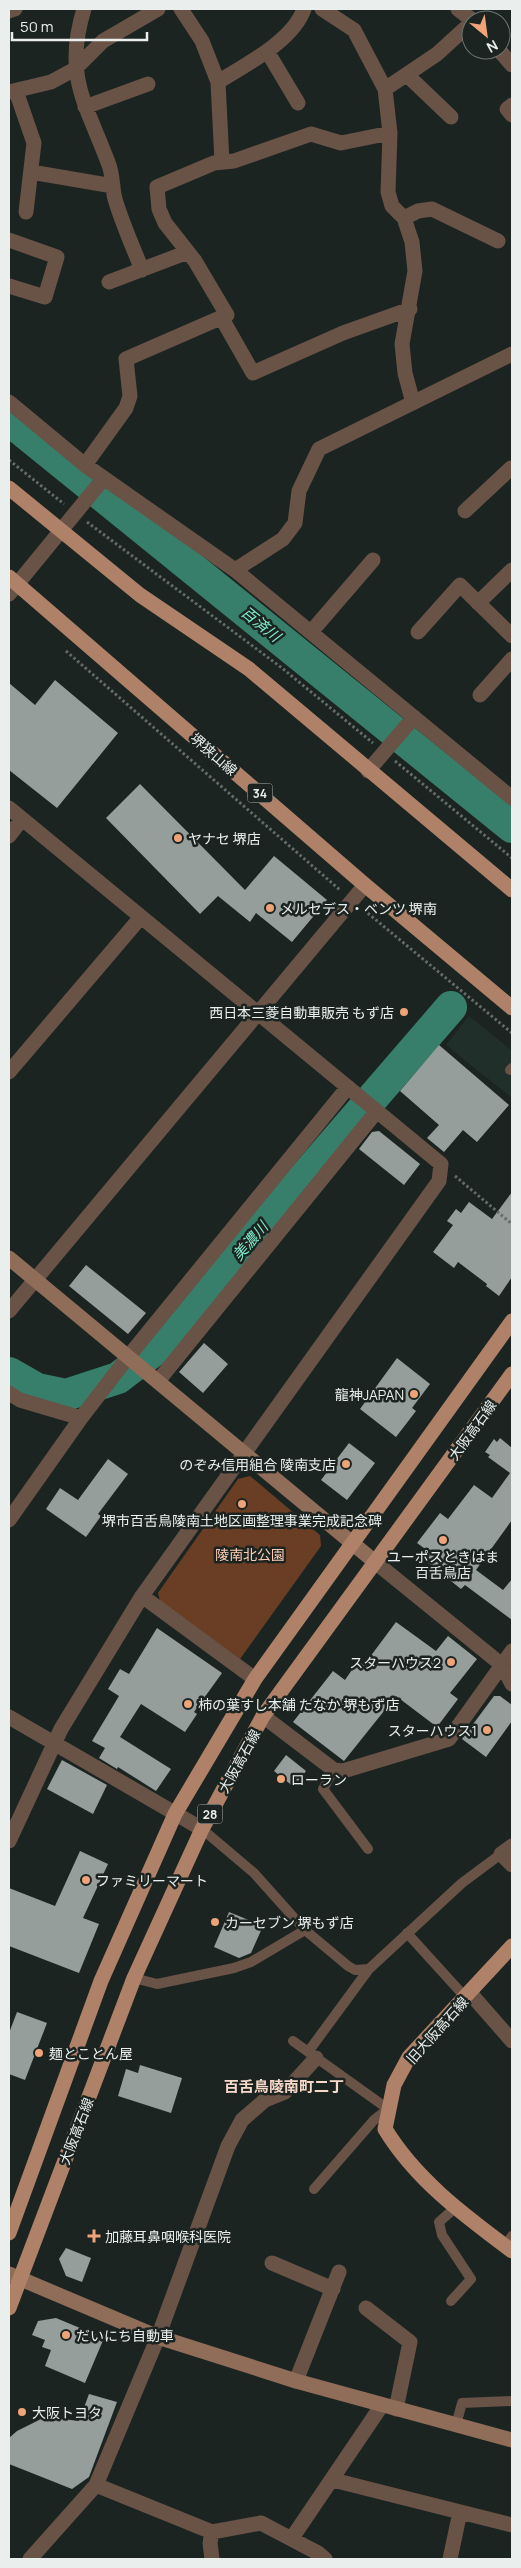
<svg xmlns="http://www.w3.org/2000/svg" width="521" height="2568" font-family="Manrope,'Noto Sans JP',sans-serif">
  <style>
    .built { fill: #202f2a }
    .green { fill: #6a3e25 }
    .lines { fill: none; stroke-linecap: round; stroke-linejoin: round }
    .river { stroke: #377f6a; stroke-width: 32 }
    .building { fill: #959e9b }
    .path { stroke: #646b69; stroke-width: 3; stroke-dasharray: 2.5 2.5; stroke-linecap: butt }
    .lane { stroke: #695246; stroke-width: 10 }
    .street { stroke: #695246; stroke-width: 15 }
    .secondary { stroke: #906d59; stroke-width: 15 }
    .primary { stroke: #af8168; stroke-width: 15 }
    .poi-dot { fill: #efa378; stroke: #1c2421; stroke-width: 2 }
    .labels { text-anchor: middle; dominant-baseline: central; stroke-width: 5; stroke-linejoin: round; paint-order: stroke }
    .shield { fill: #1c2421; stroke: #acb2b0; stroke-width: 1 }
    .shield-label { font-size: 12px; font-weight: bold; fill: #eaefed }
    .street-label { font-size: 14px; fill: #eaefed; stroke: #1c2421 }
    .poi-label { font-size: 14px; fill: #eaefed; stroke: #1c2421; text-anchor: start }
    .park-label { font-size: 14px; fill: #fecdb3; stroke: #1c2421 }
    .water-label { font-size: 15px; font-style: italic; fill: #81ebca; stroke: #1c2421 }
    .neighbourhood-label { font-size: 15px; font-weight: bold; fill: #f7d9c9; stroke: #1c2421 }
  </style>
  <rect width="100%" height="100%" fill="#1c2421"/>
  <path class="built" d="M 469,1016 L 512,1051 L 512,1098 L 446,1045 Z"/>
  <path class="green" d="M 250,1476 L 320,1535 L 321,1546 L 240,1659 L 160,1601 L 158,1593 L 238,1479 Z"/>
  <g class="lines">
    <path class="river" d="M 9,420 L 512,827
      M 9,1373 L 37,1389 L 66,1395 L 118,1378 L 157,1348 L 451,1007"/>
  </g>
  <path class="building" d="M 55,680 L 118,733 L 57,808 L 9,770 L 9,683 L 35,705 Z
    M 140,784 L 245,890 L 274,856 L 327,900 L 292,942 L 256,913 L 250,922 L 218,896 L 200,914 L 106,818 Z
    M 439,1045 L 509,1105 L 477,1142 L 463,1130 L 444,1152 L 427,1138 L 439,1125 L 400,1091 Z
    M 379,1131 L 420,1164 L 404,1185 L 359,1149 L 372,1132 Z
    M 512,1192 L 512,1277 L 499,1296 L 486,1286 L 487,1284 L 458,1262 L 454,1268 L 433,1252 L 453,1225 L 447,1221 L 456,1209 L 461,1213 L 469,1202 L 492,1219 Z
    M 86,1265 L 146,1313 L 128,1334 L 69,1286 Z
    M 204,1343 L 228,1364 L 203,1393 L 179,1372 Z
    M 397,1358 L 430,1384 L 412,1408 L 416,1411 L 396,1437 L 360,1409 Z
    M 500,1438 L 512,1448 L 512,1520 L 476,1570 L 503,1590 L 512,1579 L 512,1620 L 465,1585 L 461,1589 L 422,1558 L 428,1551 L 417,1543 L 440,1513 L 448,1519 L 474,1485 L 492,1498 L 510,1473 L 488,1457 L 490,1455 L 485,1452 L 494,1439 L 497,1442 Z
    M 349,1443 L 375,1463 L 347,1500 L 321,1480 Z
    M 108,1459 L 128,1474 L 98,1514 L 101,1516 L 86,1537 L 46,1509 L 60,1488 L 78,1500 Z
    M 396,1622 L 436,1651 L 448,1636 L 477,1659 L 450,1693 L 458,1699 L 437,1727 L 396,1696 L 344,1761 L 293,1722 L 333,1671 L 345,1680 L 358,1661 L 364,1665 Z
    M 157,1628 L 222,1673 L 194,1712 L 197,1714 L 185,1732 L 141,1704 L 120,1737 L 171,1769 L 156,1791 L 118,1767 L 117,1769 L 99,1758 L 105,1748 L 92,1741 L 119,1696 L 108,1689 L 120,1669 L 129,1674 Z
    M 494,1696 L 500,1696 L 512,1705 L 512,1721 L 486,1757 L 462,1739 Z
    M 286,1755 L 306,1771 L 294,1787 L 274,1771 Z
    M 62,1760 L 107,1785 L 93,1814 L 47,1789 Z
    M 80,1851 L 108,1864 L 83,1918 L 99,1924 L 79,1973 L 9,1946 L 9,1888 L 55,1906 Z
    M 229,1912 L 263,1926 L 251,1953 L 239,1958 L 214,1947 Z
    M 17,2012 L 47,2023 L 25,2080 L 9,2074 L 9,2033 Z
    M 140,2065 L 182,2078 L 171,2113 L 118,2096 L 126,2069 L 138,2073 Z
    M 66,2248 L 91,2258 L 82,2282 L 66,2276 L 59,2259 Z
    M 56,2318 L 104,2338 L 85,2383 L 45,2366 L 51,2350 L 42,2347 L 45,2340 L 32,2335 L 38,2321 Z
    M 89,2394 L 117,2402 L 89,2477 L 72,2489 L 9,2464 L 9,2438 L 17,2431 L 41,2419 L 55,2418 L 79,2421 Z"/>
  <g class="lines">
    <path class="path" d="M 9,460 L 64,504
      M 87,522 L 282,668 L 373,743
      M 66,651 L 340,890
      M 395,761 L 512,858
      M 364,910 L 512,1033
      M 455,1176 L 512,1224"/>
    <path class="lane" d="M 510,1070 L 512,1068
      M 334,1770 L 323,1789 L 368,1849
      M 202,1829 L 254,1873 L 305,1930
      M 407,1933 L 466,1998
      M 134,1978 L 157,1984 L 234,1968 L 251,1962 L 305,1930 L 348,1966 L 355,1970 L 369,1969 L 462,1883 L 501,1854
      M 293,2041 L 388,2109 L 374,2120 L 314,2189
      M 308,2052 L 369,1969
      M 505,2245 L 512,2236
      M 451,2301 L 471,2279 L 442,2235 L 439,2222 L 455,2208
      M 456,2425 L 462,2403 L 512,2401"/>
    <path class="street" d="M 84,9 C 63,77 87,105 109,165 C 113,176 112,188 115,199 C 122,223 133,247 142,270
      M 181,9 L 202,41 L 218,82 L 222,162
      M 322,9 L 354,30 L 385,89 L 390,133 L 388,192 L 392,206 L 404,218 L 412,242 L 415,271 L 402,344 L 405,373 L 413,403
      M 458,9 L 472,20
      M 9,11 L 15,9
      M 499,50 L 512,65
      M 267,51 L 298,103
      M 407,75 L 451,117
      M 218,82 C 245,65 293,41 304,9
      M 385,89 L 437,54 L 471,23
      M 16,91 L 34,143 L 26,212
      M 9,92 L 51,82 L 75,69 L 103,41 L 158,9
      M 512,105 L 507,109 L 512,115
      M 85,107 L 148,84
      M 31,172 L 113,186
      M 404,218 L 418,211 L 432,209 L 498,241
      M 9,240 L 57,257 L 45,297 L 9,286
      M 109,282 L 188,252
      M 221,317 L 253,373 L 343,333 L 410,309
      M 9,402 L 85,465 L 235,570 L 283,539 L 295,523 L 299,491 L 319,449 L 512,354
      M 85,465 L 126,408 L 130,396 L 126,359 L 227,315 L 195,261 L 165,223 L 159,209 L 157,187 L 214,163 L 234,161 L 311,134 L 341,143 L 390,133
      M 465,511 L 511,468 L 512,470
      M 235,570 L 512,798
      M 9,594 L 104,478
      M 478,603 L 512,570
      M 311,632 L 373,560
      M 418,632 L 460,585 L 512,636
      M 480,695 L 512,659
      M 368,771 L 414,717
      M 9,808 L 441,1164 L 439,1181 L 142,1596 L 61,1729 L 9,1841
      M 9,836 L 22,819
      M 9,1072 L 141,917
      M 9,1311 L 365,885
      M 158,1381 L 377,1111
      M 9,1393 L 20,1400 L 81,1418
      M 9,1520 L 81,1418 L 128,1357 L 348,1087
      M 375,1562 L 502,1665 L 512,1684
      M 142,1596 L 255,1679
      M 263,1716 L 334,1770 L 343,1771 L 449,1739 L 512,1651
      M 9,1717 L 202,1829
      M 512,1846 L 501,1854 L 512,1865
      M 470,1993 L 512,2041
      M 272,2263 L 333,2289
      M 366,2308 L 410,2342 L 396,2409
      M 296,2381 L 339,2272
      M 333,2480 L 512,2525
      M 96,2485 L 212,2532 L 261,2523 L 318,2553 L 325,2559
      M 212,2532 L 210,2543 L 212,2559
      M 292,2538 L 382,2405
      M 30,2559 L 96,2485 L 158,2337 L 228,2146 L 242,2120 L 265,2100 L 285,2092 L 316,2058
      M 450,2559 L 460,2512"/>
    <path class="secondary" d="M 9,1258 L 375,1562
      M 9,2274 L 158,2337 L 296,2381 L 512,2440"/>
    <path class="primary" d="M 9,488 L 140,595 L 249,669 L 512,890
      M 9,577 L 365,885 L 512,1008
      M 512,1946 L 409,2057 L 394,2085 L 385,2129 C 416,2180 465,2216 512,2251
      M 9,2233 L 101,1981 L 175,1814 L 255,1679 L 512,1321
      M 9,2308 L 134,1978 L 202,1829 L 263,1716 L 512,1374"/>
  </g>
  <g class="poi-dot">
    <circle cx="178" cy="838" r="5"/>
    <circle cx="270" cy="908" r="5"/>
    <circle cx="404" cy="1012" r="5"/>
    <circle cx="414" cy="1394" r="5"/>
    <circle cx="346" cy="1464" r="5"/>
    <circle cx="242" cy="1504" r="5"/>
    <circle cx="443" cy="1540" r="5"/>
    <circle cx="451" cy="1662" r="5"/>
    <circle cx="188" cy="1704" r="5"/>
    <circle cx="487" cy="1730" r="5"/>
    <circle cx="281" cy="1779" r="5"/>
    <circle cx="86" cy="1880" r="5"/>
    <circle cx="215" cy="1922" r="5"/>
    <circle cx="39" cy="2053" r="5"/>
    <path d="M91.5 2228.5h5v5h5v5h-5v5h-5v-5h-5v-5h5z"/>
    <circle cx="66" cy="2335" r="5"/>
    <circle cx="22" cy="2412" r="5"/>
  </g>
  <g class="labels">
    <g class="shield">
      <rect x="247.5" y="783.5" width="25" height="19" rx="4"/>
      <rect x="197.5" y="1804.5" width="25" height="19" rx="4"/>
    </g>
    <g class="shield-label">
      <text x="260" y="793">34</text>
      <text x="210" y="1814">28</text>
    </g>
    <g class="street-label">
      <text transform="translate(214 754) rotate(41)">堺狭山線</text>
      <text transform="translate(472 1430) rotate(-54)">大阪高石線</text>
      <text transform="translate(239 1761) rotate(-61)">大阪高石線</text>
      <text transform="translate(437 2030) rotate(-48)">旧大阪高石線</text>
      <text transform="translate(76 2131) rotate(-69)">大阪高石線</text>
    </g>
    <g class="poi-label">
      <text x="188" y="838">ヤナセ 堺店</text>
      <text x="280" y="908">メルセデス・ベンツ 堺南</text>
      <text x="394" y="1012" text-anchor="end">西日本三菱自動車販売 もず店</text>
      <text x="404" y="1394" text-anchor="end">龍神JAPAN</text>
      <text x="336" y="1464" text-anchor="end">のぞみ信用組合 陵南支店</text>
      <text x="242" y="1520" text-anchor="middle">堺市百舌鳥陵南土地区画整理事業完成記念碑</text>
      <text x="443" y="1556" text-anchor="middle">ユーポスときはま<tspan x="443" dy="16">百舌鳥店</tspan></text>
      <text x="441" y="1662" text-anchor="end">スターハウス2</text>
      <text x="198" y="1704">柿の葉すし本舗 たなか 堺もず店</text>
      <text x="477" y="1730" text-anchor="end">スターハウス1</text>
      <text x="291" y="1779">ローラン</text>
      <text x="96" y="1880">ファミリーマート</text>
      <text x="225" y="1922">カーセブン 堺もず店</text>
      <text x="49" y="2053">麺とことん屋</text>
      <text x="105" y="2236">加藤耳鼻咽喉科医院</text>
      <text x="76" y="2335">だいにち自動車</text>
      <text x="32" y="2412">大阪トヨタ</text>
    </g>
    <g class="park-label">
      <text x="250" y="1554">陵南北公園</text>
    </g>
    <g class="water-label">
      <text transform="translate(261 624) rotate(39)">百済川</text>
      <text transform="translate(250 1241) rotate(-49)">美濃川</text>
    </g>
    <g class="neighbourhood-label">
      <text x="284" y="2086">百舌鳥陵南町二丁</text>
    </g>
  </g>
  <rect width="521" height="2568" fill="none" stroke="#eaefed" stroke-width="20"/>
  <g transform="translate(486 35) rotate(151)"><circle r="24" fill="#1c2421" stroke="#6e7573"/>
  <path d="M0-4L9 19L0 12L-9 19Z" fill="#efa378"/>
  <text y="-8" font-size="14" font-weight="bold" text-anchor="middle" fill="#eaefed">N</text>
  </g>
  <path d="M12 32v8h135v-8" fill="none" stroke="#eaefed" stroke-width="2.5"/>
  <text x="20" y="32" font-size="15" fill="#eaefed" stroke="#1c2421" stroke-width="4" paint-order="stroke">50 m</text>
</svg>
